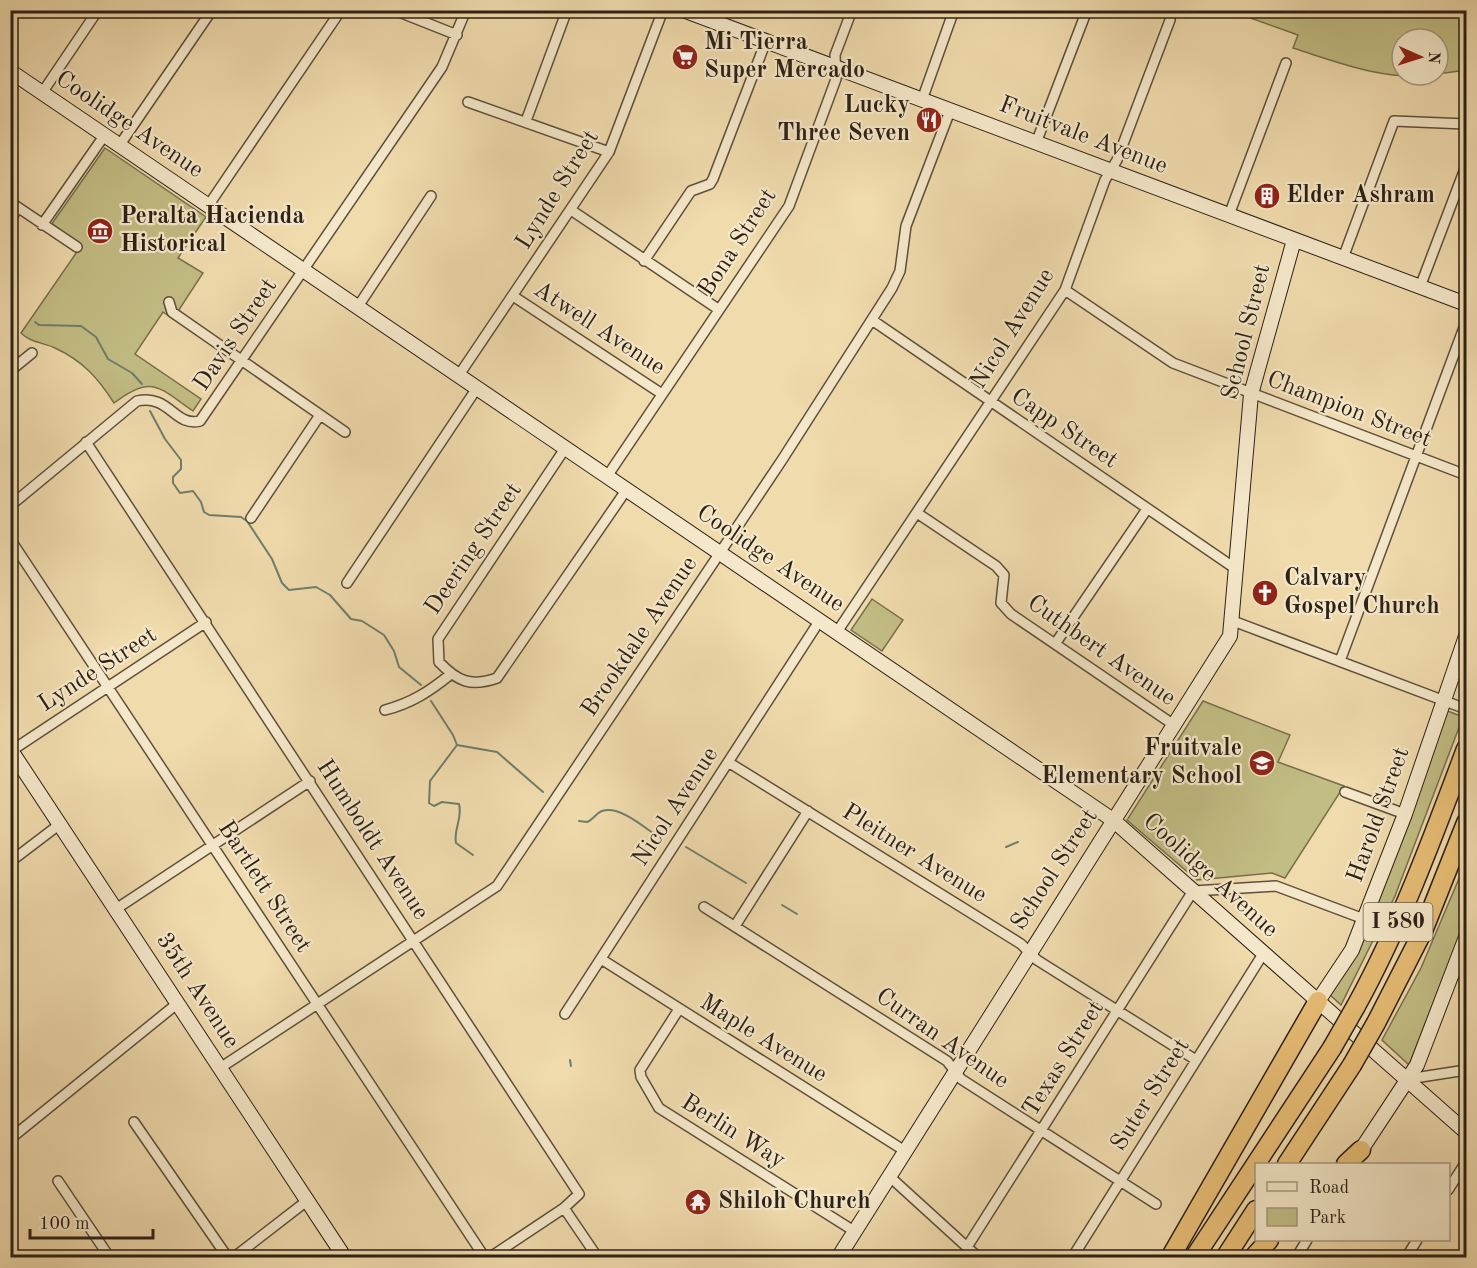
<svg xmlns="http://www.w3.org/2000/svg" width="1477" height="1268" font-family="'Old Standard TT',serif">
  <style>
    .green { fill: #c2bd84; stroke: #786f4d; stroke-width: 1.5 }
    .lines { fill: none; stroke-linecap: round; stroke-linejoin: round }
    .stream { stroke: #6f7e6c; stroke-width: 2 }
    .street-casing { stroke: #5e503c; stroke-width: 12 }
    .secondary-casing { stroke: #2d2116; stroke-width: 16 }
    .highway-casing { stroke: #2d2116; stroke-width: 21 }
    .street { stroke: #f5e8ca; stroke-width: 9 }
    .secondary { stroke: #f5e8ca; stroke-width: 14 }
    .highway { stroke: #e8be76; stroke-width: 18 }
    .highway-bridge-casing { stroke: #2d2116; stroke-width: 21; stroke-linecap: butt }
    .highway-bridge { stroke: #e8be76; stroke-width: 18 }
    .labels { text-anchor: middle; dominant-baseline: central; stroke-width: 4.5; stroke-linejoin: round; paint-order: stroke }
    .shield { fill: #f5e8ca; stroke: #695d4c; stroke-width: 1.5 }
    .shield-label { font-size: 22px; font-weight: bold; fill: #2d2116 }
    .poi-label { font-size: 24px; font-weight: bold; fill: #2d2116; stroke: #f5e8ca; text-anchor: start }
    .street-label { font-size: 24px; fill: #2d2116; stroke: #f5e8ca }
  </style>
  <rect width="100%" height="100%" fill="#f0dbad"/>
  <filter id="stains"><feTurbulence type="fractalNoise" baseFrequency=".00333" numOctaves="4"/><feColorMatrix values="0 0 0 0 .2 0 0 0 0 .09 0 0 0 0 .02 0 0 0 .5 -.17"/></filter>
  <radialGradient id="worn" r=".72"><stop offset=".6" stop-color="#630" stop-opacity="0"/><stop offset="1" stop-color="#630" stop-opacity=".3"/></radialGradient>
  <path class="green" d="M 1231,11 L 1466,11 L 1466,70 L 1438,74 L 1438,39 L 1402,39 L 1402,75 L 1432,75 C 1384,81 1337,62 1293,48 L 1298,35 Z
    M 105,148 L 206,217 L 178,258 L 203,273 L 173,319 L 163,312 L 135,354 L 201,399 L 193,411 C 158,387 152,374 114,403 C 98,378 83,361 55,348 C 42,342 31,343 21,333 L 81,246 L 51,225 Z
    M 872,599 L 903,620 L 882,651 L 851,630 Z
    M 1203,701 L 1290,735 L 1278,762 L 1344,786 L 1285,878 L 1272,873 L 1197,880 L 1127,820 Z
    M 1445,710 L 1463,717 L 1395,896 L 1341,1005 L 1328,993 Z
    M 1466,862 L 1466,920 L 1409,1065 L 1382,1040 L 1421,968 Z"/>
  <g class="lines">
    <path class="stream" d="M 35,322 L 39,325 L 81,326 L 96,337 L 108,359 L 132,373 L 142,384
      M 150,411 L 165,439 L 181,460 L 181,469 L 173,477 L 173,483 L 180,493 L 193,491 L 201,502 L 204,512 L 209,515 L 241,517 L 247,521 L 272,559 L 282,583 L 289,590 L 316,587 L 330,595 L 351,619 L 362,621 L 384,635 L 394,651 L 399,667 L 421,685
      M 431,701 L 453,735 L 457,745
      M 457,745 L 430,781 L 429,803 L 434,806 L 442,802 L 459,804 C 463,819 453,829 456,843 L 473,855
      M 457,745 L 497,752 L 543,792
      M 579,821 L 587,822 C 593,820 596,813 602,811 C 619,805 644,827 657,836
      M 686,847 L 746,883
      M 1006,847 L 1018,842
      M 782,905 L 797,914
      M 570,1060 L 571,1066
      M 850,1256 L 851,1258"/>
    <defs>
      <path id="street" d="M 394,10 L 457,35
        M 42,93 L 98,10
        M 922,100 L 954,10
        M 468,102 L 609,152
        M 526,121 L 567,10
        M 1036,143 L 1087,10
        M 119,146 L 212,10
        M 10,202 L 77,247
        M 208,206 L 341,10
        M 571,210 L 718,309
        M 1229,215 L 1286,63
        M 10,220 L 18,208
        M 42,225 L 104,136
        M 1343,258 L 1394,121 L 1466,124
        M 644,261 L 691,191 L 710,184 L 713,179 L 766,41
        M 1420,287 L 1466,166
        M 1065,290 L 1173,363 L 1466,475
        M 513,296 L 662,394
        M 169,302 L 172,312 L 345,432
        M 357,308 L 431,196
        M 872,320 L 1236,569
        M 10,371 L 32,353
        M 459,375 L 609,152 L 663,10
        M 86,442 L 579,1194 L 564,1208 L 598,1258
        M 566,447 L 438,639 L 439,662 C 458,682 471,687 497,678 L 627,489
        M 608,475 L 789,206 L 836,79 L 835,55 L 852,10
        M 10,506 L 137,401 C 170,394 174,427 200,421 L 442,67 L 466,10
        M 917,513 L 996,566 L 1004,575 L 1001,603 L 1011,614 L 1174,725
        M 251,518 L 320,415
        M 10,539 L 485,1258
        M 347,583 L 477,388
        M 1233,621 L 1466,709
        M 837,632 L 1065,290 L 1105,180 L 1117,160 L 1170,20
        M 1055,644 L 1147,509
        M 1340,661 L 1466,322
        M 385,710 C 412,703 430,691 451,674
        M 11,751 L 206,622
        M 728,762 L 1021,944 L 1037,960 L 1196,1060
        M 1345,792 L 1405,814
        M 10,862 L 60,824
        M 704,907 L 947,1061 L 961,1079 L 1156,1204
        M 116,909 L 310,781
        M 735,926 L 808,811
        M 601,959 L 905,1151
        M 679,1009 L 640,1070 L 641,1077 L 659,1108 L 854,1231
        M 565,1014 L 820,620
        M 220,1068 L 497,886 L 782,460 L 892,288 L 900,271 L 906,226 L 950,111
        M 1408,1079 L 1466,1070
        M 134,1122 L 228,1258
        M 10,1139 L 178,1003
        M 889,1176 L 979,1258
        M 58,1181 L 110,1258
        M 1448,1190 L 1466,1162
        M 967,1247 L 1193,891 L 1276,886 L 1364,919
        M 233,1258 L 308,1200
        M 489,1258 L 564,1208
        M 1072,1258 L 1263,954
        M 1296,1258 L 1307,1240
        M 1406,1258 L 1417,1240"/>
      <path id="secondary" d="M 683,10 L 1466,304
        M 10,71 L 1113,820 L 1466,1132
        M 10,749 L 345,1258
        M 1318,1001 L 1352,950 L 1405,814 L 1466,636
        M 1361,1150 L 1417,1065 L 1466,937
        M 838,1258 L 1230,636 L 1251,394 L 1294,240"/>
      <path id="highway" d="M 1356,1006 C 1401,924 1433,837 1466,749
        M 1376,1023 L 1423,931 L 1466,823
        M 1287,1164 L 1352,1065
        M 1346,1164 L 1361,1150
        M 1170,1258 L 1318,1001
        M 1194,1258 L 1332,1048
        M 1225,1258 L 1256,1210
        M 1253,1258 L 1269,1240"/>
    </defs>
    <use href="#street" class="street-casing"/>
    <use href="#secondary" class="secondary-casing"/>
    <use href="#highway" class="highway-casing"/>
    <use href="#street" class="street"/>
    <use href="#secondary" class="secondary"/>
    <use href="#highway" class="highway"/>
    <defs>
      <path id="highway-bridge" d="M 1332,1048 L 1356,1006
        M 1352,1065 L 1376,1023"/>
    </defs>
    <use href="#highway-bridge" class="highway-bridge-casing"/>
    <use href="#highway-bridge" class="highway-bridge"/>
  </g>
  <defs>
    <symbol id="supermarket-disc" viewBox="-11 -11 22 22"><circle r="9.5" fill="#8f2418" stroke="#f5e8ca"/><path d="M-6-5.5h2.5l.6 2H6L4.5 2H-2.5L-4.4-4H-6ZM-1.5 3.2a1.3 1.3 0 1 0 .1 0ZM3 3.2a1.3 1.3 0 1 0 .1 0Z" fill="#fff"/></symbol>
    <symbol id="restaurant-disc" viewBox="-11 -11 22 22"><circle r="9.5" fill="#8f2418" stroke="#f5e8ca"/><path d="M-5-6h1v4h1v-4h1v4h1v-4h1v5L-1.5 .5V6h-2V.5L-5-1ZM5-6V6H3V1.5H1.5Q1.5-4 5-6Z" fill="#fff"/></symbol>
    <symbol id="building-disc" viewBox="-11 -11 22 22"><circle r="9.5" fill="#8f2418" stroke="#f5e8ca"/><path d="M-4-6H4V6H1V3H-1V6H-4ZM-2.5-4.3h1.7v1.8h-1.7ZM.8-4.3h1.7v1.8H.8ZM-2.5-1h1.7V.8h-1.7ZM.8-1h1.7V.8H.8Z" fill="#fff"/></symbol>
    <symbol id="museum-disc" viewBox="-11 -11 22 22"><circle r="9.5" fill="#8f2418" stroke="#f5e8ca"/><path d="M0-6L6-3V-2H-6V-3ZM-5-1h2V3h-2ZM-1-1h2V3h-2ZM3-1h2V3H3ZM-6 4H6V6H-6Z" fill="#fff"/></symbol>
    <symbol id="church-disc" viewBox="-11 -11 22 22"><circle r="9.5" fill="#8f2418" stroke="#f5e8ca"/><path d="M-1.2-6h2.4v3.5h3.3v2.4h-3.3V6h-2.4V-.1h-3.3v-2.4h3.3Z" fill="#fff"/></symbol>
    <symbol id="school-disc" viewBox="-11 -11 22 22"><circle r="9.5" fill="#8f2418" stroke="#f5e8ca"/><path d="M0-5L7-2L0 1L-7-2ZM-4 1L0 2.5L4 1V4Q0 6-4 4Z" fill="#fff"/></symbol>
    <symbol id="temple-disc" viewBox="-11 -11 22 22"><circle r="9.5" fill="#8f2418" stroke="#f5e8ca"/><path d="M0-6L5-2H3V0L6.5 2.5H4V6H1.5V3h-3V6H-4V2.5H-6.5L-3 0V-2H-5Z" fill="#fff"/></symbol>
  </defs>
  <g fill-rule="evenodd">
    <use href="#supermarket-disc" x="670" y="42" width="30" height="30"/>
    <use href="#restaurant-disc" x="914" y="105" width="30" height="30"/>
    <use href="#building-disc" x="1252" y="181" width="30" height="30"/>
    <use href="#museum-disc" x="85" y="216" width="30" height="30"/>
    <use href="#church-disc" x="1250" y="578" width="30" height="30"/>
    <use href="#school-disc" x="1247" y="748" width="30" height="30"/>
    <use href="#temple-disc" x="683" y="1187" width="30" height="30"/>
  </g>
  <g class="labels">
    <rect class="shield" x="1363.5" y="903" width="69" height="38" rx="4.5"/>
    <g class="shield-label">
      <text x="1398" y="922">I 580</text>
    </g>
    <g class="poi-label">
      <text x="704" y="43">Mi Tierra<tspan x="704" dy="28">Super Mercado</tspan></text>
      <text x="910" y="106" text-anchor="end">Lucky<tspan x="910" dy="28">Three Seven</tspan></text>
      <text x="1286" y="196">Elder Ashram</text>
      <text x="120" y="217">Peralta Hacienda<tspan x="120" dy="28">Historical</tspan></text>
      <text x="1284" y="579">Calvary<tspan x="1284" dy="28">Gospel Church</tspan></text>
      <text x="1242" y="749" text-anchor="end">Fruitvale<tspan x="1242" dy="28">Elementary School</tspan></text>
      <text x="718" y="1202">Shiloh Church</text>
    </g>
    <g class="street-label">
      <text transform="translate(129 125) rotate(34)">Coolidge Avenue</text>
      <text transform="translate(1083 136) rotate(21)">Fruitvale Avenue</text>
      <text transform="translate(558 190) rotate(-58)">Lynde Street</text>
      <text transform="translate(738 243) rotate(-57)">Bona Street</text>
      <text transform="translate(599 329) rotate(33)">Atwell Avenue</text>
      <text transform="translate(1013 329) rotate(-58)">Nicol Avenue</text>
      <text transform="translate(1247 332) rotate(-76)">School Street</text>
      <text transform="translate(236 335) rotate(-56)">Davis Street</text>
      <text transform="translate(1349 410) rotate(21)">Champion Street</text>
      <text transform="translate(1064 429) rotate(34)">Capp Street</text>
      <text transform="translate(474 549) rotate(-56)">Deering Street</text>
      <text transform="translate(770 559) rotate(34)">Coolidge Avenue</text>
      <text transform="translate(640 637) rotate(-56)">Brookdale Avenue</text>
      <text transform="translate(1101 651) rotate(35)">Cuthbert Avenue</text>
      <text transform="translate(98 670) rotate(-33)">Lynde Street</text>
      <text transform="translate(676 807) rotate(-57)">Nicol Avenue</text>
      <text transform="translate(1379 815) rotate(-70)">Harold Street</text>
      <text transform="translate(372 840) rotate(57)">Humboldt Avenue</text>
      <text transform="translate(914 854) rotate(32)">Pleitner Avenue</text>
      <text transform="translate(1055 870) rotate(-57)">School Street</text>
      <text transform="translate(1210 876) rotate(42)">Coolidge Avenue</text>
      <text transform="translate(264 887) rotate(57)">Bartlett Street</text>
      <text transform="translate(197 991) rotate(57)">35th Avenue</text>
      <text transform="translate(763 1039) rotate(32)">Maple Avenue</text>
      <text transform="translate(942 1039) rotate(35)">Curran Avenue</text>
      <text transform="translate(1064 1059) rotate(-58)">Texas Street</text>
      <text transform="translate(1151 1095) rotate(-58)">Suter Street</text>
      <text transform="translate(733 1132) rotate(32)">Berlin Way</text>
    </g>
  </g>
  <rect width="1477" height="1268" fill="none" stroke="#f0dbad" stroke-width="36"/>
  <rect x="12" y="12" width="1453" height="1244" fill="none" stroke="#2d2116" stroke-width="3"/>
  <rect x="18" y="18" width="1441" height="1232" fill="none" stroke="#2d2116" stroke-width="1.5"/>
  <rect x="1255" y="1163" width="195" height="78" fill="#f5e8ca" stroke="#a59882" stroke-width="1.5"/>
  <rect x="1267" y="1182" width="30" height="9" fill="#f5e8ca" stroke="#a59882" stroke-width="1.5"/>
  <text x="1309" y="1193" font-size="18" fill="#2d2116">Road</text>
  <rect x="1267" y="1208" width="30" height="18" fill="#c2bd84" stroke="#a59882" stroke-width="1.5"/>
  <text x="1309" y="1223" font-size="18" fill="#2d2116">Park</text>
  <g transform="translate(1420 57) rotate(93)"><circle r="28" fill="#f5e8ca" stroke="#a59882" stroke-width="1.5"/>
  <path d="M0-4.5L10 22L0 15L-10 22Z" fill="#8f2418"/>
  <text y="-9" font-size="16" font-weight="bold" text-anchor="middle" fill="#2d2116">N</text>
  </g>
  <path d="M30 1229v9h123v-9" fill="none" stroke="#2d2116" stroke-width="3"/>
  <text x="39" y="1229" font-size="18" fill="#2d2116" stroke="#f5e8ca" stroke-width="4.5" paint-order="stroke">100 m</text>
  <rect width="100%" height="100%" filter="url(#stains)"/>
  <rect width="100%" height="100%" fill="url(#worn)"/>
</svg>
